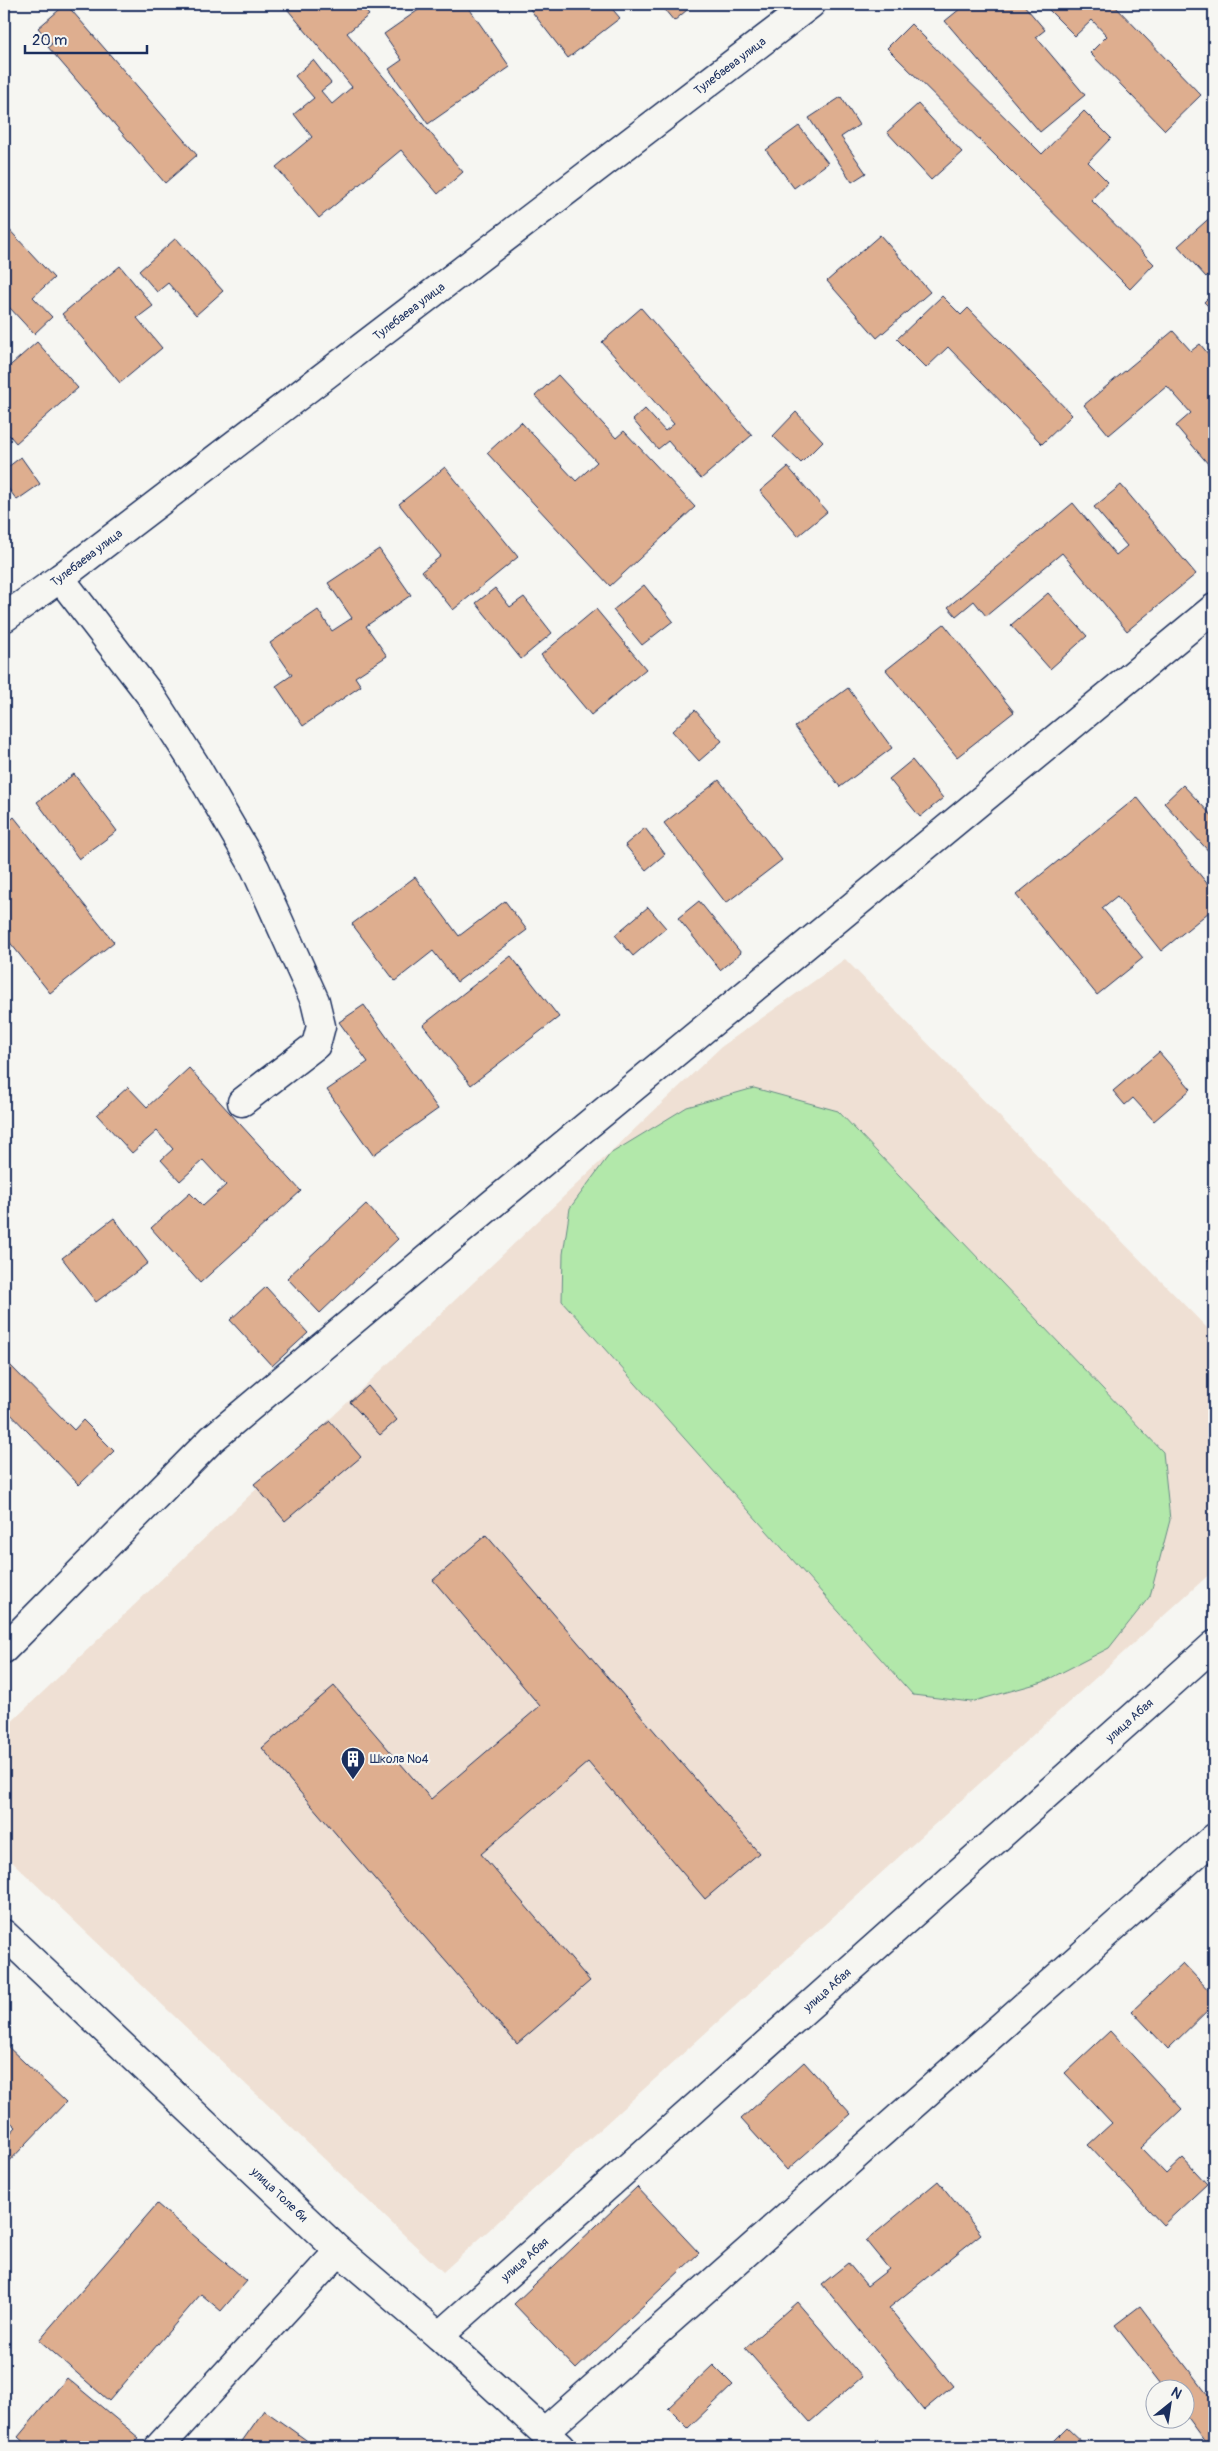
<svg xmlns="http://www.w3.org/2000/svg" width="1218" height="2451" font-family="Pangolin,sans-serif">
  <style>
    .built { fill: #efe0d4 }
    .green { fill: #b2e8aa; stroke: #668c84 }
    .building { fill: #deae8f; stroke: #1b2f5e }
    .lines { fill: none; stroke-linecap: round; stroke-linejoin: round }
    .street-casing { stroke: #1b2f5e; stroke-width: 31 }
    .secondary-casing { stroke: #1b2f5e; stroke-width: 31 }
    .street { stroke: #f6f6f2; stroke-width: 28 }
    .secondary { stroke: #f6f6f2; stroke-width: 28 }
    .labels { text-anchor: middle; dominant-baseline: central; stroke-width: 4.5; stroke-linejoin: round; paint-order: stroke }
    .street-label { font-size: 12px; fill: #1b2f5e; stroke: #f6f6f2 }
    .poi-label { font-size: 12px; fill: #1b2f5e; stroke: #f6f6f2; text-anchor: start }
  </style>
  <rect width="100%" height="100%" fill="#f6f6f2"/>
  <filter id="ink" filterUnits="userSpaceOnUse"><feTurbulence type="fractalNoise" baseFrequency=".02" numOctaves="2"/><feDisplacementMap in="SourceGraphic" scale="10" xChannelSelector="R" yChannelSelector="G"/><feConvolveMatrix kernelMatrix="1 2 1 2 8 2 1 2 1" color-interpolation-filters="sRGB"/></filter>
  <g filter="url(#ink)">
    <path class="built" d="M 845,959 L 1214,1335 L 1214,1570 L 443,2272 L 4,1854 L 4,1729 L 721,1047 Z"/>
    <path class="green" d="M 754,1088 L 838,1111 L 1163,1452 L 1170,1520 L 1150,1596 L 1109,1648 L 1043,1682 L 971,1702 L 913,1695 L 562,1301 L 563,1254 L 570,1208 L 610,1154 L 687,1107 Z"/>
    <path class="building" d="M 66,4 L 197,155 L 165,183 L 48,47 L 52,44 L 38,28 Z
      M 283,4 L 360,4 L 369,15 L 347,33 L 463,172 L 438,194 L 401,150 L 319,218 L 276,167 L 312,137 L 294,114 L 314,98 L 295,76 L 313,60 L 331,83 L 321,91 L 332,104 L 352,87 Z
      M 427,4 L 466,4 L 510,67 L 428,124 L 389,69 L 402,60 L 384,34 Z
      M 526,4 L 608,4 L 620,18 L 568,58 Z
      M 660,4 L 694,4 L 674,21 Z
      M 966,4 L 1023,4 L 1045,30 L 1036,37 L 1085,95 L 1040,132 L 945,21 Z
      M 1043,4 L 1113,4 L 1201,95 L 1165,130 L 1090,53 L 1107,36 L 1092,20 L 1075,36 Z
      M 911,24 L 1042,154 L 1084,111 L 1111,138 L 1088,162 L 1108,182 L 1091,200 L 1154,264 L 1130,289 L 887,48 Z
      M 841,97 L 859,125 L 841,137 L 866,173 L 852,182 L 809,118 Z
      M 918,104 L 962,152 L 931,180 L 887,132 Z
      M 799,126 L 828,163 L 794,188 L 766,150 Z
      M 1214,214 L 1214,269 L 1206,277 L 1178,246 Z
      M 4,224 L 54,278 L 33,297 L 52,317 L 34,334 L 9,307 L 4,312 Z
      M 880,235 L 930,292 L 877,338 L 827,281 Z
      M 176,238 L 223,291 L 196,315 L 168,283 L 157,292 L 139,271 Z
      M 120,266 L 153,306 L 137,318 L 162,348 L 120,383 L 62,314 Z
      M 1214,292 L 1214,312 L 1204,302 Z
      M 942,296 L 961,315 L 968,308 L 1072,415 L 1042,444 L 948,347 L 926,368 L 897,339 Z
      M 641,308 L 752,435 L 701,479 L 668,441 L 658,449 L 633,420 L 645,409 L 665,431 L 674,424 L 602,342 Z
      M 1173,331 L 1191,351 L 1200,344 L 1214,361 L 1214,471 L 1176,426 L 1191,413 L 1167,386 L 1109,435 L 1084,405 Z
      M 37,342 L 78,388 L 16,443 L 4,429 L 4,371 Z
      M 558,375 L 616,438 L 624,431 L 695,507 L 610,586 L 487,453 L 521,422 L 576,481 L 597,462 L 535,396 Z
      M 796,412 L 823,441 L 801,463 L 773,436 Z
      M 21,457 L 40,484 L 17,500 L 4,483 L 4,470 Z
      M 445,467 L 518,557 L 453,610 L 422,571 L 441,556 L 399,504 Z
      M 788,467 L 827,512 L 798,536 L 760,491 Z
      M 1121,485 L 1196,574 L 1127,631 L 1062,553 L 986,616 L 974,601 L 956,616 L 948,607 L 1073,503 L 1116,555 L 1127,546 L 1094,507 Z
      M 379,549 L 411,595 L 366,626 L 387,656 L 355,677 L 361,686 L 303,726 L 276,686 L 292,675 L 270,643 L 318,610 L 332,631 L 352,618 L 328,583 Z
      M 644,585 L 673,621 L 642,645 L 613,610 Z
      M 495,588 L 510,607 L 524,597 L 552,633 L 521,659 L 476,603 Z
      M 1048,593 L 1087,636 L 1050,669 L 1011,625 Z
      M 596,609 L 646,669 L 591,715 L 541,655 Z
      M 944,624 L 1014,712 L 957,757 L 886,670 Z
      M 848,688 L 892,748 L 840,787 L 795,727 Z
      M 695,710 L 722,741 L 699,761 L 672,731 Z
      M 912,760 L 943,798 L 920,817 L 889,779 Z
      M 74,774 L 117,831 L 79,859 L 37,802 Z
      M 719,780 L 782,860 L 726,903 L 664,823 Z
      M 1183,785 L 1214,818 L 1214,857 L 1164,803 Z
      M 1137,797 L 1214,892 L 1214,908 L 1161,951 L 1117,896 L 1102,908 L 1143,958 L 1097,995 L 1016,895 Z
      M 14,817 L 114,942 L 50,993 L 4,935 L 4,826 Z
      M 645,828 L 665,854 L 646,870 L 625,845 Z
      M 415,877 L 459,936 L 505,901 L 527,930 L 457,982 L 433,951 L 395,981 L 352,924 Z
      M 699,901 L 741,953 L 720,970 L 678,918 Z
      M 648,907 L 666,928 L 633,956 L 615,935 Z
      M 511,956 L 559,1017 L 471,1085 L 423,1025 Z
      M 364,1005 L 438,1109 L 373,1155 L 327,1090 L 368,1062 L 339,1022 Z
      M 1159,1052 L 1191,1089 L 1154,1121 L 1133,1098 L 1125,1105 L 1113,1091 Z
      M 189,1068 L 301,1191 L 200,1283 L 151,1228 L 190,1193 L 203,1206 L 226,1185 L 203,1160 L 180,1181 L 161,1160 L 173,1149 L 157,1131 L 132,1153 L 97,1115 L 128,1087 L 147,1107 Z
      M 366,1204 L 398,1239 L 320,1313 L 287,1278 Z
      M 114,1218 L 148,1263 L 96,1302 L 62,1258 Z
      M 1214,1251 L 1214,1267 L 1206,1258 Z
      M 266,1287 L 308,1333 L 272,1366 L 230,1320 Z
      M 4,1359 L 74,1430 L 83,1420 L 114,1451 L 79,1485 L 4,1407 Z
      M 368,1386 L 397,1420 L 380,1435 L 350,1402 Z
      M 330,1421 L 361,1457 L 285,1521 L 254,1484 Z
      M 486,1535 L 759,1853 L 705,1899 L 588,1762 L 481,1854 L 590,1981 L 517,2044 L 262,1748 L 334,1686 L 431,1799 L 540,1706 L 433,1580 Z
      M 1183,1963 L 1214,1996 L 1214,2004 L 1168,2049 L 1132,2011 Z
      M 1110,2031 L 1182,2109 L 1141,2148 L 1166,2174 L 1183,2158 L 1207,2184 L 1163,2225 L 1088,2145 L 1112,2123 L 1065,2073 Z
      M 4,2043 L 66,2102 L 4,2167 L 4,2140 L 16,2127 L 4,2116 Z
      M 804,2062 L 851,2114 L 787,2170 L 741,2119 Z
      M 938,2181 L 981,2234 L 889,2308 L 953,2386 L 924,2410 L 822,2284 L 848,2263 L 867,2286 L 889,2269 L 866,2241 Z
      M 637,2187 L 699,2253 L 576,2369 L 514,2304 Z
      M 157,2204 L 247,2281 L 221,2311 L 201,2294 L 109,2401 L 39,2340 Z
      M 797,2302 L 862,2377 L 810,2422 L 745,2348 Z
      M 1140,2306 L 1214,2403 L 1214,2435 L 1205,2442 L 1186,2416 L 1186,2388 L 1164,2388 L 1115,2325 Z
      M 713,2365 L 733,2385 L 688,2428 L 668,2408 Z
      M 67,2378 L 139,2438 L 131,2447 L 29,2447 L 18,2437 Z
      M 264,2410 L 316,2447 L 238,2447 Z
      M 1067,2428 L 1087,2447 L 1056,2447 L 1052,2443 Z"/>
    <g class="lines">
      <defs>
        <g id="street">
          <path d="M 60,578 L 151,696 L 194,763 L 255,868 L 315,1001 L 321,1026 L 316,1045 L 242,1102"/>
          <path id="s1" d="M 4,618 L 60,578 L 811,4"/>
          <path d="M 4,1649 L 212,1439 L 491,1205 L 1214,608"/>
          <path id="s2" d="M 439,2336 L 1214,1645"/>
          <path d="M 544,2432 L 1214,1838"/>
          <path d="M 159,2447 L 339,2251"/>
        </g>
        <g id="secondary">
          <path id="s3" d="M 4,1934 L 339,2251 L 439,2336 L 560,2447"/>
        </g>
      </defs>
      <use href="#street" class="street-casing"/>
      <use href="#secondary" class="secondary-casing"/>
      <use href="#street" class="street"/>
      <use href="#secondary" class="secondary"/>
    </g>
  </g>
  <defs>
    <symbol id="building-pin" viewBox="-11 -11 22 30"><path d="M0 17L-7.5 6A9.5 9.5 0 1 1 7.5 6Z" fill="#1b2f5e" stroke="#f6f6f2"/><path d="M-4-6H4V6H1V3H-1V6H-4ZM-2.5-4.3h1.7v1.8h-1.7ZM.8-4.3h1.7v1.8H.8ZM-2.5-1h1.7V.8h-1.7ZM.8-1h1.7V.8H.8Z" fill="#fff"/></symbol>
  </defs>
  <g fill-rule="evenodd">
    <use href="#building-pin" x="339" y="1745" width="28" height="38"/>
  </g>
  <g class="labels">
    <g class="street-label">
      <text stroke="none"><textPath href="#s1" startOffset="912">Тулебаева улица</textPath></text>
      <text stroke="none"><textPath href="#s1" startOffset="508">Тулебаева улица</textPath></text>
      <text stroke="none"><textPath href="#s1" startOffset="102">Тулебаева улица</textPath></text>
      <text stroke="none"><textPath href="#s2" startOffset="925">улица Абая</textPath></text>
      <text stroke="none"><textPath href="#s2" startOffset="520">улица Абая</textPath></text>
      <text stroke="none"><textPath href="#s3" startOffset="379">улица Толе би</textPath></text>
      <text stroke="none"><textPath href="#s2" startOffset="115">улица Абая</textPath></text>
    </g>
    <g class="poi-label">
      <text x="370" y="1759">Школа №4</text>
    </g>
  </g>
  <rect width="1218" height="2451" fill="none" stroke="#f6f6f2" stroke-width="20"/>
  <rect x="10" y="10" width="1198" height="2431" fill="none" stroke="#1b2f5e" stroke-width="2" filter="url(#ink)"/>
  <g transform="translate(1170 2404) rotate(30)"><circle r="24" fill="#f6f6f2" stroke="#9ea6b7"/>
  <path d="M0-4L9 19L0 12L-9 19Z" fill="#1b2f5e"/>
  <text y="-8" font-size="14" font-weight="bold" text-anchor="middle" fill="#1b2f5e">N</text>
  </g>
  <path d="M25 45v8h122v-8" fill="none" stroke="#1b2f5e" stroke-width="2.5"/>
  <text x="32" y="45" font-size="15" fill="#1b2f5e" stroke="#f6f6f2" stroke-width="4" paint-order="stroke">20 m</text>
</svg>
